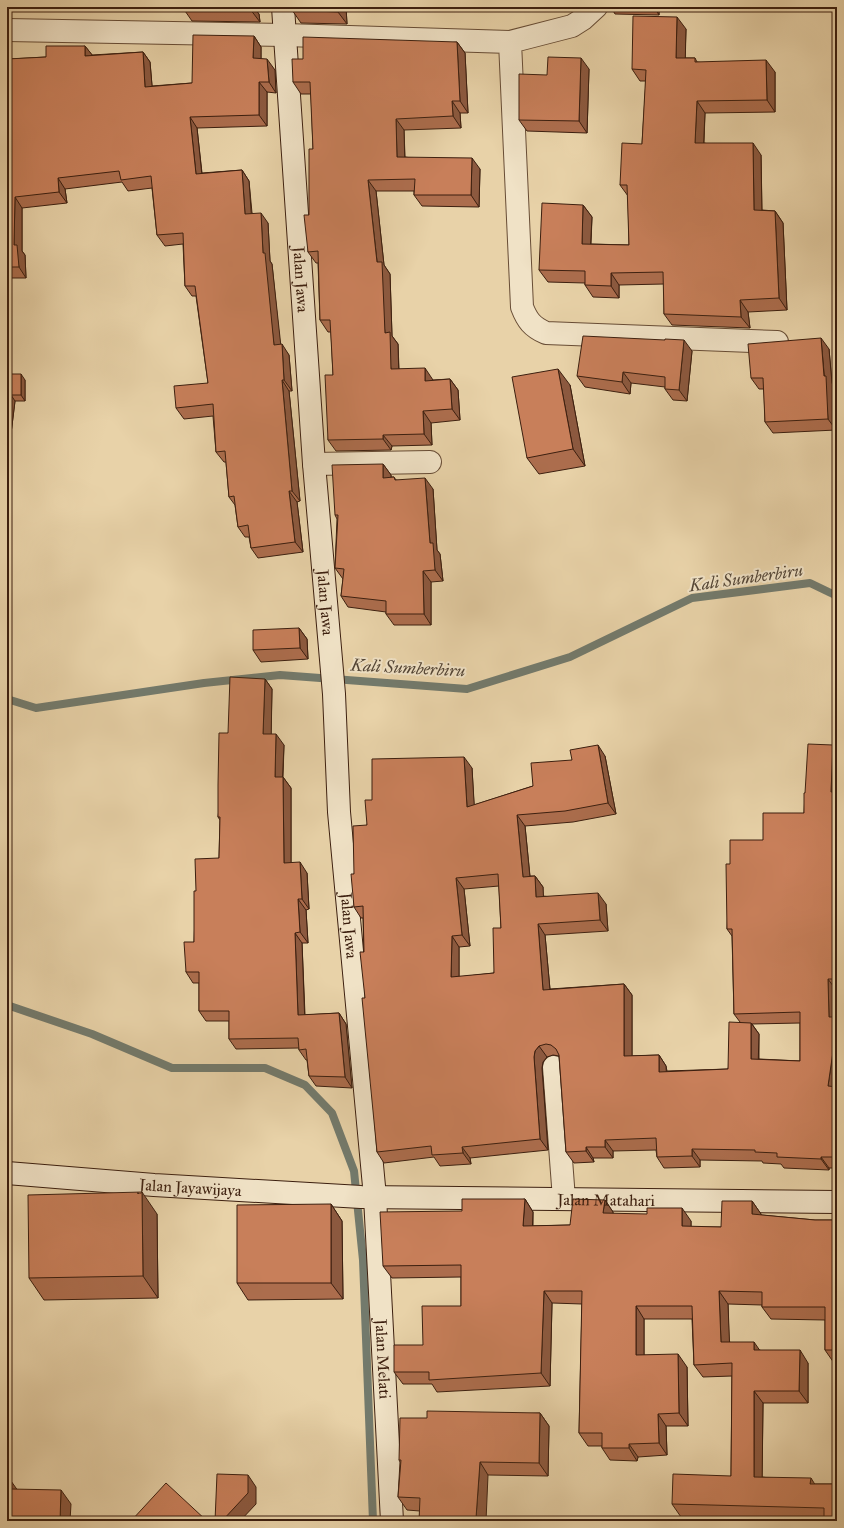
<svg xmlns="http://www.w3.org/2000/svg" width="844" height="1528" font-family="'IM FELL Great Primer',serif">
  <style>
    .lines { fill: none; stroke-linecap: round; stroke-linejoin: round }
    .stream { stroke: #737a6c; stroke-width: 8 }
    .street-casing { stroke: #674c35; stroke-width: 24 }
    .secondary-casing { stroke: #3c1f0f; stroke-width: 24 }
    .street { stroke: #f0e2c6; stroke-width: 22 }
    .secondary { stroke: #f0e2c6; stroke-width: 22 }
    .wall { fill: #ac6d4d; stroke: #3c1f0f; fill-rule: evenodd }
    .shaded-wall { fill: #8c593f; stroke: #3c1f0f }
    .building { fill: #c87f5a; stroke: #3c1f0f; fill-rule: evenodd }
    .labels { text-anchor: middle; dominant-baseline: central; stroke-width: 4; stroke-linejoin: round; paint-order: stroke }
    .street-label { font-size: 16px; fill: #3c1f0f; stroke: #f0e2c6 }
    .water-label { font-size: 17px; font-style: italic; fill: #534536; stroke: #f0e2c6 }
  </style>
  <rect width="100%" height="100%" fill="#e8d2a8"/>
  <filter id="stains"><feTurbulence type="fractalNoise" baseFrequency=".005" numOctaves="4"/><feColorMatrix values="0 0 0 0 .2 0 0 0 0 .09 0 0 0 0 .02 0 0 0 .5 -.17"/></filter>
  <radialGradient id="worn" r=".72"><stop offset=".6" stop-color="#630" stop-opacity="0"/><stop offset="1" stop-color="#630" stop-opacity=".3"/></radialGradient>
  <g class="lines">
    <path class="stream" d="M 7,699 L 36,708 L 204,683 L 280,675 L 467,689 L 570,657 L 692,598 L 810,583 L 837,596
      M 7,1005 L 92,1034 L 172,1068 L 265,1068 L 305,1085 L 332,1113 L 354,1171 L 363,1260 L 373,1521"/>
    <defs>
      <path id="street" d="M 7,30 L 285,35 L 510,42 L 572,26 L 583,19 L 596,7
        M 510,42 L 522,307 C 527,320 532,327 546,333 L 777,342
        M 314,464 L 430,462
        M 554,1067 L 564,1199"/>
      <g id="secondary">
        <path id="s1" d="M 283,7 L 314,464 L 334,694 L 339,812 L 375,1197 L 392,1521"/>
        <path id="s2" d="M 7,1173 L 154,1185 L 361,1197 L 837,1202"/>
      </g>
    </defs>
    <use href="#street" class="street-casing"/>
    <use href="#secondary" class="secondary-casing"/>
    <use href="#street" class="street"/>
    <use href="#secondary" class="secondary"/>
  </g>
  <path class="wall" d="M 90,7 L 142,7 L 92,9 Z
    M 163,7 L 255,7 L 255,9 L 259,14 L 260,22 L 192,21 L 183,8 L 165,9 Z
    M 292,7 L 346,7 L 347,24 L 301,23 L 292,10 Z
    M 611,7 L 659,7 L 659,15 L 615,14 Z
    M 686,29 L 685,58 L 695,58 L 697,62 L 775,72 L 775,112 L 705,113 L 704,143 L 761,155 L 762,210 L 775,211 L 783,223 L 787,310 L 748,312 L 750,328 L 672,325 L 664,314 L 664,284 L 619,285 L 619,298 L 593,297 L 585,285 L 585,283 L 548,282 L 539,270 L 583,205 L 592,217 L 591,244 L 629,245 L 628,196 L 620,185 L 642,144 L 646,81 L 640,81 L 632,69 Z
    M 254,36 L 261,47 L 261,59 L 275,70 L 276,93 L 267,92 L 267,126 L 197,128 L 202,173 L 242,170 L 249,181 L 252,213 L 268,223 L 270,261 L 272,264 L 280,344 L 289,355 L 292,391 L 289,391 L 300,501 L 297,502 L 303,552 L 258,558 L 251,548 L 249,537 L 245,537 L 238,527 L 235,505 L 229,497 L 226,462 L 224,462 L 216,452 L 213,416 L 184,419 L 176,408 L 208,383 L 196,296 L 192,296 L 185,286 L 183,244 L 165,246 L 157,235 L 152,188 L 128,191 L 122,182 L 65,189 L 67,203 L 22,208 L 22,251 L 25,255 L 26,278 L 7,278 L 7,39 L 10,43 L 10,59 L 46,57 L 85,46 L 92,55 L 143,52 L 150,62 L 152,86 L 192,83 Z
    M 457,42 L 465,53 L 468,113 L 460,113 L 461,128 L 404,130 L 405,157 L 480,169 L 479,207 L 422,206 L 414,195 L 414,191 L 376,191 L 384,265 L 390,274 L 392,336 L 398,344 L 399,369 L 433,380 L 450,379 L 458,390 L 460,420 L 431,423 L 432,445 L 392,446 L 391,450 L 336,451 L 328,440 L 333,375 L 331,332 L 328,332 L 320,320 L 318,263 L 316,263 L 308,252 L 309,215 L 313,149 L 311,94 L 301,94 L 293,82 L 303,59 Z
    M 589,69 L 587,133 L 527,131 L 519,120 L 547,75 Z
    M 665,340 L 692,351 L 687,401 L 673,400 L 665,389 L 665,387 L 631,383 L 630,394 L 585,387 L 577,376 Z
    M 829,349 L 832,383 L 834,387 L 836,430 L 773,433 L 765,422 L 764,389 L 759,389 L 751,378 Z
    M 7,374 L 25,380 L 25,401 L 15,401 L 8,458 L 7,458 Z
    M 570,385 L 585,466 L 539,474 L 527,458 Z
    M 383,464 L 391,475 L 391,477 L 394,477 L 396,480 L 433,489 L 437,550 L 440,554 L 443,581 L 431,582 L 431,625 L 394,625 L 386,614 L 386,612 L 348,607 L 341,596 L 343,579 L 335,568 L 337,519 L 335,515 Z
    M 299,628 L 307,639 L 308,659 L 261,662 L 253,650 Z
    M 265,679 L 272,689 L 271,734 L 284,745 L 283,777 L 291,788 L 291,863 L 307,873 L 309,909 L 306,910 L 308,943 L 302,943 L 305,1015 L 339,1013 L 346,1024 L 352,1088 L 316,1086 L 309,1076 L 307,1060 L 306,1060 L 299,1050 L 299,1048 L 236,1049 L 229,1039 L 229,1021 L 206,1021 L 199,1011 L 199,983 L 193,983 L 186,972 L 194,942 L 196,891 L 219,858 L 220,820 L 218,817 L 228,733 Z
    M 837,751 L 837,990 L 836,990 L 836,1017 L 837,1017 L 837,1168 L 829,1168 L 829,1170 L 784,1168 L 781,1164 L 763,1163 L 762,1161 L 700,1160 L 700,1167 L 664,1168 L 657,1157 L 656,1150 L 613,1151 L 613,1158 L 593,1158 L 594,1162 L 574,1163 L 566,1152 L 559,1056 L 553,1055 L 547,1057 L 543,1062 L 542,1068 L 548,1150 L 470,1158 L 471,1164 L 440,1166 L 434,1157 L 384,1163 L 377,1152 L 365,998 L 363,918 L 361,918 L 354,907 L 354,874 L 367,825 L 372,800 L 472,768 L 474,805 L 533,786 L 572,760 L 605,756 L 616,814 L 573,822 L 525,826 L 530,876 L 535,876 L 543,887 L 543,896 L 606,904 L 608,931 L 545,935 L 550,989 L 624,984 L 632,995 L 632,1056 L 659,1055 L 666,1066 L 667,1071 L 728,1069 L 740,1022 L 734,1014 L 732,936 L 727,929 L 730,864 L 763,840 L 804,813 L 805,793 ZM 499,886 L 501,928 L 494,973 L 459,977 L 459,947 L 470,946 L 464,889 ZM 800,1023 L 800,1061 L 759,1059 L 759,1034 L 752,1024 Z
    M 525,1199 L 533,1212 L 533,1226 L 570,1225 L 605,1200 L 613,1212 L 613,1214 L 691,1221 L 691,1227 L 721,1227 L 752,1201 L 761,1214 L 761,1215 L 815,1220 L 837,1220 L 837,1363 L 834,1363 L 825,1350 L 825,1320 L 771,1319 L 762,1307 L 762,1305 L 728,1304 L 729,1342 L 808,1363 L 808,1403 L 763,1403 L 762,1477 L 814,1484 L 837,1484 L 824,1521 L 681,1517 L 672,1504 L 731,1476 L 732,1376 L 703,1377 L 694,1365 L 692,1319 L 644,1319 L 644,1355 L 687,1367 L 688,1426 L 666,1426 L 667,1455 L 638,1457 L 637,1461 L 610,1460 L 602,1448 L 602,1446 L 588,1446 L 579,1433 L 582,1304 L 552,1303 L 550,1386 L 437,1392 L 432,1384 L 403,1384 L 394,1372 L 423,1345 L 461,1306 L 461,1277 L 392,1278 L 383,1266 L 462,1211 Z
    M 331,1204 L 342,1221 L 343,1299 L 248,1300 L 237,1283 Z
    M 157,1214 L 158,1298 L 44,1300 L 29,1278 Z
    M 540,1413 L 549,1426 L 548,1476 L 488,1475 L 419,1521 L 420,1511 L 407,1510 L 398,1497 L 400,1462 L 399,1460 L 427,1418 Z"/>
  <path class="shaded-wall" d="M 250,7 L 255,7 L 255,9 L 259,14 L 260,22 L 250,9 Z
    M 338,7 L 346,7 L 347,24 L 338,12 Z
    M 654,7 L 659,7 L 659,15 Z
    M 677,17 L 686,29 L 685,70 L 676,58 Z
    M 254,36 L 261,47 L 261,69 L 253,58 Z
    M 7,39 L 10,43 L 9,70 L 7,67 Z
    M 457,42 L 465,53 L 468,113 L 460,101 Z
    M 85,46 L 93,56 L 85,56 Z
    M 143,52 L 150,62 L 153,97 L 145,87 Z
    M 581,58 L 589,69 L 587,133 L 579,121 Z
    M 267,59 L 275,70 L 276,93 L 269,82 Z
    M 766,60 L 775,72 L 775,112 L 767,100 Z
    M 259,82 L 267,92 L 267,126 L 259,115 Z
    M 452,101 L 460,113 L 461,128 L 453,116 Z
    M 697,101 L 705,113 L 703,155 L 695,143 Z
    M 190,117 L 197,128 L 203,185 L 196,174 Z
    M 396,119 L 404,130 L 405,168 L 397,157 Z
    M 753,143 L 761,155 L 762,221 L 754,210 Z
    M 472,158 L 480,169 L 479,207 L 471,195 Z
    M 242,170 L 249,181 L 252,224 L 245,214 Z
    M 58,178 L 65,189 L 67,203 L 59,192 Z
    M 368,180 L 376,191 L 384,265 L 390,274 L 392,336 L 398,344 L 399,381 L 391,369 L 385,333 Z
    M 15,197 L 22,208 L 22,251 L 25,255 L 26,278 L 19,267 L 14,245 Z
    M 583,205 L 592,217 L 590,255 L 582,244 Z
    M 775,211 L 783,223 L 787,310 L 779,298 Z
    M 261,213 L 268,223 L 270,261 L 272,264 L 282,356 L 274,345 L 263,253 Z
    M 611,273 L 619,285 L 619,298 L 611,286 Z
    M 740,300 L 748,312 L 750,328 L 741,317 Z
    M 821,338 L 829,349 L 832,383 L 834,387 L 836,430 L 828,419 Z
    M 684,340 L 692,351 L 687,401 L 679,390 Z
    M 282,344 L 289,355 L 292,391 L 284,380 Z
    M 425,368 L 433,380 L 433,392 L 425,381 Z
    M 558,369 L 570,385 L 585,466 L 573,449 Z
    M 623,372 L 631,383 L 630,394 L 622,382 Z
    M 21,374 L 25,380 L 25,401 L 21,395 Z
    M 450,379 L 458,390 L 460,420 L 452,409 Z
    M 282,380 L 289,391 L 300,501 L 292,491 Z
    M 11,395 L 15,401 L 8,458 L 7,457 L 7,427 Z
    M 423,411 L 431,423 L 432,445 L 424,434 Z
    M 383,435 L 392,446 L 391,450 L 383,439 Z
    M 383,464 L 391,475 L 391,489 L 383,478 Z
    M 425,478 L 433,489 L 437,550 L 440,554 L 443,581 L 435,570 L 430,543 Z
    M 289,491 L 297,502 L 303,552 L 295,542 Z
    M 423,571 L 431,582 L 431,625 L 424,614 Z
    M 299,628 L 307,639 L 308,659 L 300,648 Z
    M 265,679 L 272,689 L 271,744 L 263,734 Z
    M 276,734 L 284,745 L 282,788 L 275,777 Z
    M 598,745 L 605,756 L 616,814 L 608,803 Z
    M 833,745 L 837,751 L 837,801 L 831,792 Z
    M 464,757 L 472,768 L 475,818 L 467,807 Z
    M 283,777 L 291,788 L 291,874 L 284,863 Z
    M 517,815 L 525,826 L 531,888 L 523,877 Z
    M 300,862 L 307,873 L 309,909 L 302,899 Z
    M 535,876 L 543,887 L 544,908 L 536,897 Z
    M 456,878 L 464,889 L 470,946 L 462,935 Z
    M 598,893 L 606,904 L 608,931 L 600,920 Z
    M 298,899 L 306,910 L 308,943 L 300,932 Z
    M 538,924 L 545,935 L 551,1001 L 543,990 Z
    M 295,933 L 302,943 L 305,1025 L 298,1015 Z
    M 452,936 L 459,947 L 459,988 L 451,977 Z
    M 828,979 L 836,990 L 837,1028 L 829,1017 Z
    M 624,984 L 632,995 L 632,1067 L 624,1056 Z
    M 339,1013 L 346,1024 L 352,1088 L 345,1077 Z
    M 751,1023 L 759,1034 L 758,1070 L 751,1059 Z
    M 834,1045 L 837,1050 L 837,1086 L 836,1097 L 828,1086 Z
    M 539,1046 L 547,1057 L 543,1062 L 542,1068 L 548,1150 L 540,1139 L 534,1057 L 535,1051 Z
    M 659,1055 L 666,1066 L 667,1083 L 659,1072 Z
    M 605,1140 L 613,1151 L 613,1158 L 605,1147 Z
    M 462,1147 L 470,1158 L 471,1164 L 463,1153 Z
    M 586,1147 L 593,1158 L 594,1162 L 586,1151 Z
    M 692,1149 L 700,1160 L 700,1167 L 692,1156 Z
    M 821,1157 L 829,1168 L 829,1170 L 821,1159 Z
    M 142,1192 L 157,1214 L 158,1298 L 143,1276 Z
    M 525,1199 L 533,1212 L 532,1239 L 523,1226 Z
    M 605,1200 L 613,1212 L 612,1226 L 603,1213 Z
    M 752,1201 L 761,1214 L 760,1227 L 752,1214 Z
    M 331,1204 L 342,1221 L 343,1299 L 331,1283 Z
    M 682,1208 L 691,1221 L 691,1239 L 682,1226 Z
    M 544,1291 L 552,1303 L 550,1386 L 541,1373 Z
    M 719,1291 L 728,1304 L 730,1355 L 721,1342 Z
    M 636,1306 L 644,1319 L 644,1367 L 636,1355 Z
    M 754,1342 L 763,1355 L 754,1350 Z
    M 800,1350 L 808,1363 L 808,1403 L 799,1391 Z
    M 678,1354 L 687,1367 L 688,1426 L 679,1413 Z
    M 754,1391 L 763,1403 L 762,1489 L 754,1477 Z
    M 540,1413 L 549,1426 L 548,1476 L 539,1463 Z
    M 658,1414 L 666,1426 L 667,1455 L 659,1443 Z
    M 629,1444 L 638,1457 L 637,1461 L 629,1448 Z
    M 480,1462 L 488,1475 L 486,1521 L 476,1518 Z
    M 248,1475 L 256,1487 L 256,1504 L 240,1521 L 222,1521 Z
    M 811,1478 L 819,1491 L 810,1484 Z
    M 11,1481 L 21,1495 L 11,1489 Z
    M 61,1490 L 71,1504 L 70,1521 L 60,1521 Z"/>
  <path class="building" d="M 182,7 L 250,7 L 250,9 L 182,8 Z
    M 292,7 L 338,7 L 338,12 L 292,10 Z
    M 633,16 L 677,17 L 676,58 L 695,58 L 695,62 L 766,60 L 767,100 L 697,101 L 695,143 L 753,143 L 754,210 L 775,211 L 779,298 L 740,300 L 741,317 L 664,314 L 663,272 L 611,273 L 611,286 L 585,285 L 585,271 L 539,270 L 542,203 L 583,205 L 582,244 L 629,245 L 627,185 L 620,185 L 622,143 L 642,144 L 646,70 L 632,69 Z
    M 193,35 L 254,36 L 253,58 L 267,59 L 269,82 L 259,82 L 259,115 L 190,117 L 196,174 L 242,170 L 245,214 L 261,213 L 263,253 L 265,253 L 274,345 L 282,344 L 284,380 L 282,380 L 292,491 L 289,491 L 295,542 L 251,548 L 248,525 L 238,527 L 234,496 L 229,497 L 225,451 L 216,452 L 213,404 L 176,408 L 174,386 L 208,383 L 195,286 L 185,286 L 183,233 L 157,235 L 151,176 L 121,180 L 119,171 L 58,178 L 59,192 L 15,197 L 14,245 L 17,245 L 19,267 L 7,267 L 7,59 L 46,57 L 46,46 L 85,46 L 85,56 L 143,52 L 145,87 L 192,83 Z
    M 303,37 L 457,42 L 460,101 L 452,101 L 453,116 L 396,119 L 397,157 L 472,158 L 471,195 L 414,195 L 415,179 L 368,180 L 377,262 L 382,262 L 385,333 L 390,332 L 391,369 L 425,368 L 425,381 L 450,379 L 452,409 L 423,411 L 424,434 L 383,435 L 383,439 L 328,440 L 325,375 L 333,375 L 330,320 L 320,320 L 318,251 L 308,252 L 304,215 L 309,215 L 309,149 L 313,149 L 310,82 L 293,82 L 292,59 L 303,59 Z
    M 548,57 L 581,58 L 579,121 L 519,120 L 519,74 L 547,75 Z
    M 583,336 L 665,340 L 665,339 L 684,340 L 679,390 L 665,389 L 665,377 L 623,372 L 622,382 L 577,376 Z
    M 821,338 L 824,376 L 826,376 L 828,419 L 765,422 L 763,378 L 751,378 L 748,344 Z
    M 558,369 L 573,449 L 527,458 L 512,377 Z
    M 7,374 L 21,374 L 21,395 L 11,395 L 7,427 Z
    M 383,464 L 383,478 L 394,477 L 395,480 L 425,478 L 430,543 L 433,543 L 435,570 L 423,571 L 424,614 L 386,614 L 386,601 L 341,596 L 344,569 L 335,568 L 338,515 L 335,515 L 332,465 Z
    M 299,628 L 300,648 L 253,650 L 253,630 Z
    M 230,677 L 265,679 L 263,734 L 276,734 L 275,777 L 283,777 L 284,863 L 300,862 L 302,899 L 298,899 L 300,932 L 295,933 L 298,1015 L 339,1013 L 345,1077 L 309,1076 L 306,1049 L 299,1050 L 298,1038 L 229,1039 L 229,1011 L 199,1011 L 199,972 L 186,972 L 184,942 L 194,942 L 194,891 L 196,891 L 195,859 L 219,858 L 220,817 L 218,817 L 218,785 L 219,733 L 228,733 Z
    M 808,744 L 833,745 L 831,792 L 837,792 L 837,979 L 828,979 L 829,1017 L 837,1017 L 837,1045 L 834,1045 L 828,1086 L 837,1087 L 837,1157 L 821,1157 L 821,1159 L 777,1157 L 777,1153 L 755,1152 L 755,1150 L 692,1149 L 692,1156 L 657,1157 L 656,1138 L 605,1140 L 605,1147 L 586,1147 L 586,1151 L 566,1152 L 559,1055 L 556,1049 L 551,1045 L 546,1044 L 539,1046 L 535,1051 L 534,1057 L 540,1139 L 462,1147 L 463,1153 L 432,1155 L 431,1146 L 377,1152 L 362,998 L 365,998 L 360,952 L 364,952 L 363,906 L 354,907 L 351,874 L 354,874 L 353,826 L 367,825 L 365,800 L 372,800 L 372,759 L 464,757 L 467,807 L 533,786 L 531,763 L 572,760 L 570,750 L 598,745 L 608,803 L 565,811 L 517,815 L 523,877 L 535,876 L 536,897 L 598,893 L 600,920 L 538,924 L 543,990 L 624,984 L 624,1056 L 659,1055 L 659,1072 L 728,1069 L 729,1022 L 751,1023 L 751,1059 L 800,1061 L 800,1012 L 734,1014 L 732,929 L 727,929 L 726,864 L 730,864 L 730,840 L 763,840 L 763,813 L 804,813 L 804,793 L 805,793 ZM 498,874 L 501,928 L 493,928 L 494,973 L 451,977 L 452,936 L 462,935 L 456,878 Z
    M 142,1192 L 143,1276 L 29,1278 L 28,1195 Z
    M 462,1199 L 525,1199 L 523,1226 L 570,1225 L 573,1199 L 605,1200 L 603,1213 L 647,1214 L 647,1208 L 682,1208 L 682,1226 L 721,1227 L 722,1201 L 752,1201 L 752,1214 L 815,1220 L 837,1220 L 837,1350 L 825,1350 L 825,1307 L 762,1307 L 762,1292 L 719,1291 L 721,1342 L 754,1342 L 754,1350 L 800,1350 L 799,1391 L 754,1391 L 754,1477 L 811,1478 L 810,1484 L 837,1484 L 837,1521 L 824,1521 L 824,1508 L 672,1504 L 673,1474 L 731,1476 L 732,1363 L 694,1365 L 692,1306 L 636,1306 L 636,1355 L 678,1354 L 679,1413 L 658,1414 L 659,1443 L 629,1444 L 629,1448 L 602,1448 L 602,1433 L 579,1433 L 582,1291 L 544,1291 L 541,1373 L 429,1380 L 429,1372 L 394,1372 L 394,1345 L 423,1345 L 422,1306 L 461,1306 L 461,1265 L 383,1266 L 380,1212 L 462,1211 Z
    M 331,1204 L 331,1283 L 237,1283 L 237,1205 Z
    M 427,1411 L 540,1413 L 539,1463 L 480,1462 L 476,1518 L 523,1519 L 523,1521 L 419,1521 L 420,1498 L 398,1497 L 401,1460 L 399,1460 L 400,1418 L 427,1418 Z
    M 217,1474 L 248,1475 L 248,1493 L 222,1521 L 215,1521 Z
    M 7,1481 L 11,1481 L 11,1489 L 61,1490 L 60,1521 L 7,1521 Z
    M 166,1483 L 207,1521 L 131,1521 Z"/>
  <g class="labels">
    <g class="street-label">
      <text stroke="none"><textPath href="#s1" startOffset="273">Jalan Jawa</textPath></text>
      <text stroke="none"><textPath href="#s1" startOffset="597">Jalan Jawa</textPath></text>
      <text stroke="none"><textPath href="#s1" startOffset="921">Jalan Jawa</textPath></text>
      <text stroke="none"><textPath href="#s2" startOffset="184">Jalan Jayawijaya</textPath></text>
      <text stroke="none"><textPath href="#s2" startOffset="600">Jalan Matahari</textPath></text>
      <text stroke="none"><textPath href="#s1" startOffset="1356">Jalan Melati</textPath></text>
    </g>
    <g class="water-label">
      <text transform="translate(746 578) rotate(-8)">Kali Sumberbiru</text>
      <text transform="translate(408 668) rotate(3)">Kali Sumberbiru</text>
    </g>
  </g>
  <rect width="844" height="1528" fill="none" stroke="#e8d2a8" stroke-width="24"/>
  <rect x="8" y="8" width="828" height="1512" fill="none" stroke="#3c1f0f" stroke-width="2"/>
  <rect x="12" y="12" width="820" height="1504" fill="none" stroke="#3c1f0f"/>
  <rect width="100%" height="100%" filter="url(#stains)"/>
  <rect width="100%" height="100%" fill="url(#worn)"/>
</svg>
